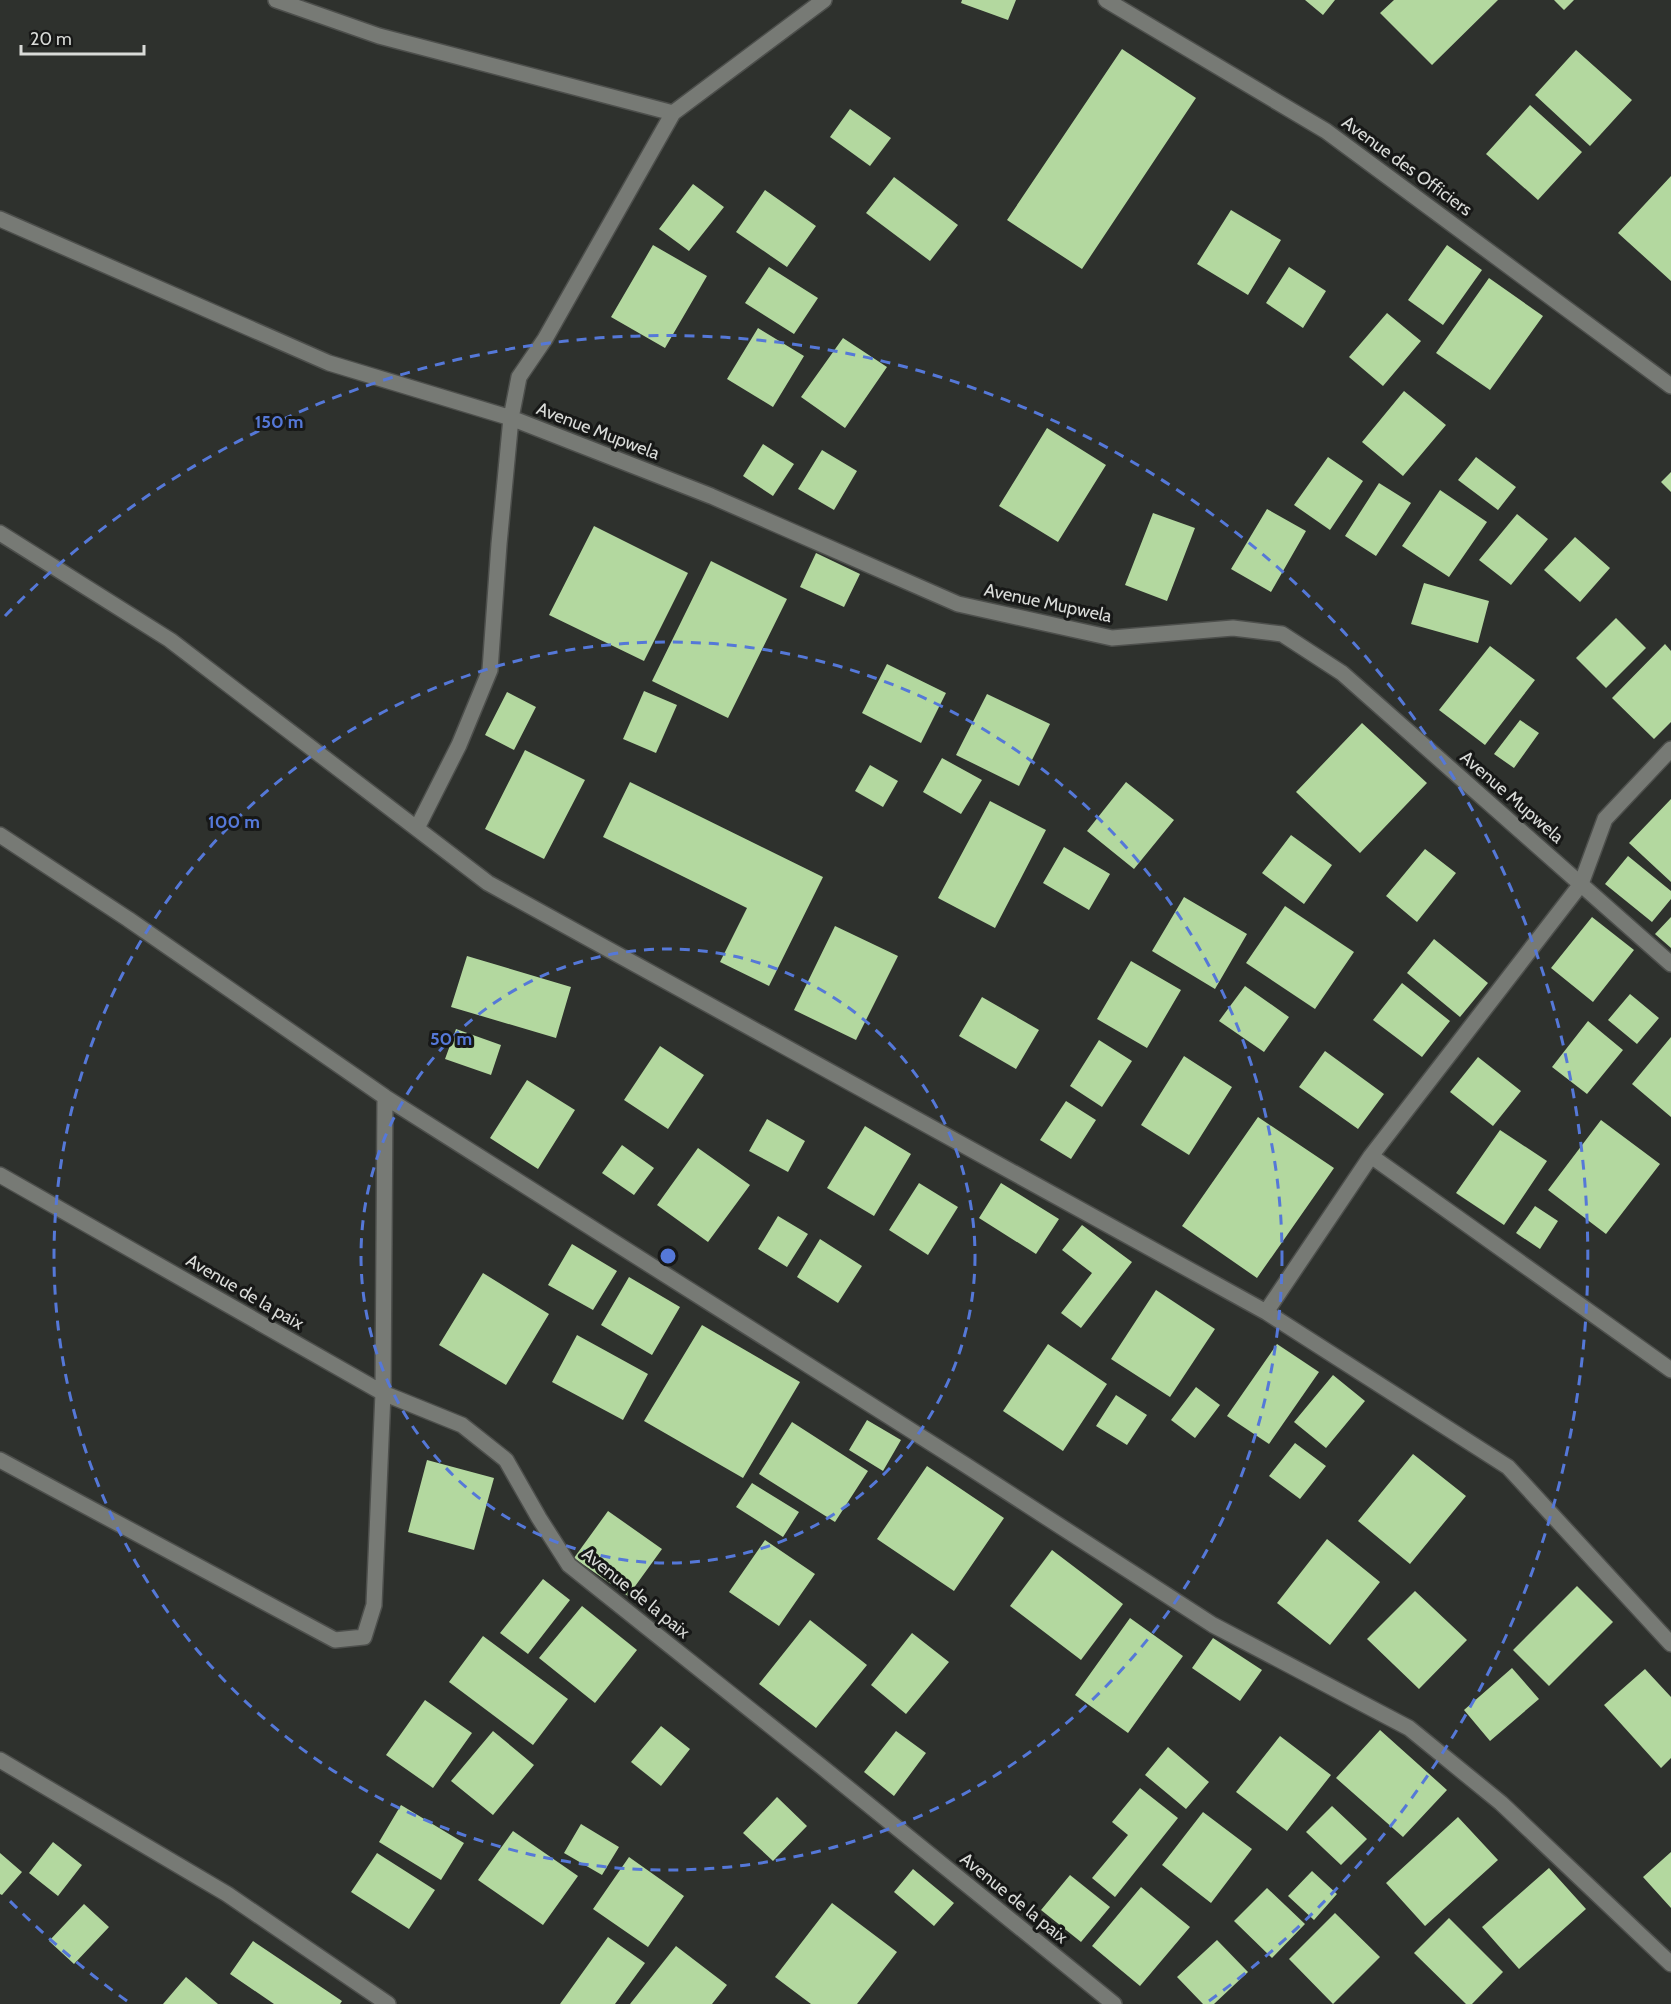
<svg xmlns="http://www.w3.org/2000/svg" width="1671" height="2004" font-family="Cabin,sans-serif">
  <style>
    .building { fill: #b3d89f }
    .lines { fill: none; stroke-linecap: round; stroke-linejoin: round }
    .minor-casing { stroke: #4d4f4c; stroke-width: 18 }
    .minor { stroke: #777a75; stroke-width: 15 }
    .ring { fill: none; stroke: #5578d8; stroke-width: 3; stroke-dasharray: 10 8 }
    .labels { text-anchor: middle; dominant-baseline: central; stroke-width: 6; stroke-linejoin: round; paint-order: stroke }
    .street-label { font-size: 18px; fill: #d9dbd8; stroke: #171817 }
    .centre { fill: #5578d8; stroke: #171817; stroke-width: 3 }
    .ring-label { font-size: 18px; text-anchor: middle; font-weight: bold; fill: #5578d8; stroke: #171817; stroke-width: 6; stroke-linejoin: round; paint-order: stroke }
  </style>
  <rect width="100%" height="100%" fill="#2e312d"/>
  <path class="building" d="M 962,0 L 1016,0 L 1008,20 L 961,3 Z
    M 1305,0 L 1335,0 L 1323,15 Z
    M 1394,0 L 1498,0 L 1432,65 L 1380,13 Z
    M 1554,0 L 1574,0 L 1564,10 Z
    M 1122,49 L 1196,98 L 1082,269 L 1007,220 Z
    M 1576,50 L 1632,100 L 1590,146 L 1535,95 Z
    M 1530,105 L 1582,152 L 1538,200 L 1486,154 Z
    M 850,109 L 891,138 L 870,166 L 830,137 Z
    M 1671,176 L 1671,281 L 1618,233 Z
    M 894,177 L 958,225 L 930,261 L 866,213 Z
    M 693,184 L 724,207 L 689,251 L 659,229 Z
    M 765,190 L 816,226 L 787,267 L 736,232 Z
    M 1231,210 L 1281,240 L 1248,295 L 1197,264 Z
    M 653,245 L 707,276 L 665,348 L 611,317 Z
    M 1447,245 L 1482,270 L 1443,325 L 1408,300 Z
    M 769,267 L 818,298 L 794,334 L 745,303 Z
    M 1289,267 L 1326,291 L 1303,328 L 1266,303 Z
    M 1489,278 L 1543,316 L 1490,390 L 1436,353 Z
    M 1387,313 L 1421,341 L 1383,386 L 1349,357 Z
    M 758,328 L 804,356 L 773,407 L 727,379 Z
    M 843,338 L 887,367 L 845,428 L 801,397 Z
    M 1404,391 L 1446,425 L 1403,476 L 1362,442 Z
    M 1047,428 L 1106,465 L 1058,542 L 999,506 Z
    M 763,444 L 794,464 L 773,496 L 743,476 Z
    M 822,450 L 857,471 L 834,510 L 798,489 Z
    M 1328,457 L 1363,481 L 1330,530 L 1294,505 Z
    M 1476,457 L 1516,487 L 1498,510 L 1458,480 Z
    M 1671,472 L 1671,492 L 1661,482 Z
    M 1379,483 L 1411,503 L 1376,556 L 1345,536 Z
    M 1440,490 L 1487,522 L 1449,577 L 1402,546 Z
    M 1267,509 L 1306,531 L 1271,592 L 1231,569 Z
    M 1153,513 L 1195,528 L 1167,601 L 1125,585 Z
    M 1517,514 L 1548,539 L 1511,585 L 1479,560 Z
    M 594,526 L 688,573 L 644,661 L 549,615 Z
    M 1575,537 L 1610,568 L 1580,602 L 1544,570 Z
    M 816,553 L 860,574 L 844,607 L 800,587 Z
    M 711,561 L 787,599 L 728,718 L 652,681 Z
    M 1424,583 L 1489,601 L 1478,643 L 1411,624 Z
    M 1616,618 L 1646,648 L 1606,688 L 1576,658 Z
    M 1665,644 L 1671,651 L 1671,722 L 1654,739 L 1612,698 Z
    M 1490,646 L 1535,680 L 1485,745 L 1439,710 Z
    M 887,664 L 946,693 L 921,743 L 862,713 Z
    M 644,691 L 677,705 L 656,753 L 623,739 Z
    M 507,692 L 536,707 L 514,750 L 485,735 Z
    M 987,694 L 1050,724 L 1019,786 L 956,755 Z
    M 1520,720 L 1539,733 L 1514,768 L 1494,754 Z
    M 1362,723 L 1427,783 L 1360,853 L 1296,792 Z
    M 525,750 L 585,780 L 544,859 L 485,829 Z
    M 942,758 L 982,780 L 961,814 L 923,792 Z
    M 870,765 L 898,781 L 883,807 L 855,791 Z
    M 630,782 L 823,877 L 769,986 L 720,962 L 747,908 L 603,837 Z
    M 1126,782 L 1174,820 L 1134,869 L 1087,831 Z
    M 1671,799 L 1671,882 L 1629,843 Z
    M 990,801 L 1046,830 L 995,928 L 938,898 Z
    M 1291,835 L 1332,865 L 1304,904 L 1262,873 Z
    M 1064,847 L 1110,874 L 1089,910 L 1043,883 Z
    M 1425,849 L 1456,873 L 1417,922 L 1386,896 Z
    M 1628,856 L 1671,891 L 1671,899 L 1652,922 L 1605,884 Z
    M 1184,897 L 1247,934 L 1215,989 L 1152,951 Z
    M 1285,906 L 1354,952 L 1315,1009 L 1246,963 Z
    M 1592,917 L 1634,950 L 1593,1002 L 1551,968 Z
    M 1671,917 L 1671,948 L 1655,934 Z
    M 835,926 L 898,956 L 856,1040 L 794,1010 Z
    M 1434,939 L 1488,983 L 1460,1017 L 1407,973 Z
    M 467,956 L 571,987 L 556,1038 L 451,1007 Z
    M 1131,961 L 1181,990 L 1147,1048 L 1097,1019 Z
    M 1402,983 L 1450,1021 L 1422,1057 L 1373,1020 Z
    M 1245,986 L 1289,1017 L 1264,1052 L 1219,1021 Z
    M 1630,994 L 1659,1018 L 1637,1044 L 1608,1020 Z
    M 982,997 L 1039,1030 L 1016,1069 L 959,1036 Z
    M 1588,1021 L 1623,1050 L 1587,1094 L 1552,1067 Z
    M 456,1029 L 501,1045 L 491,1075 L 445,1059 Z
    M 1671,1037 L 1671,1117 L 1632,1084 Z
    M 1099,1040 L 1132,1061 L 1102,1107 L 1070,1086 Z
    M 660,1046 L 704,1075 L 668,1129 L 624,1100 Z
    M 1325,1051 L 1384,1094 L 1358,1129 L 1299,1087 Z
    M 1184,1056 L 1232,1087 L 1189,1155 L 1141,1125 Z
    M 1478,1057 L 1521,1091 L 1493,1126 L 1450,1092 Z
    M 527,1080 L 575,1110 L 538,1169 L 490,1138 Z
    M 1066,1101 L 1096,1120 L 1071,1159 L 1040,1140 Z
    M 1258,1117 L 1334,1168 L 1257,1278 L 1182,1226 Z
    M 767,1119 L 805,1141 L 788,1172 L 749,1151 Z
    M 1601,1120 L 1660,1164 L 1606,1234 L 1548,1190 Z
    M 865,1126 L 911,1154 L 874,1216 L 827,1188 Z
    M 1500,1130 L 1547,1161 L 1504,1225 L 1456,1193 Z
    M 622,1145 L 654,1168 L 634,1195 L 602,1173 Z
    M 698,1148 L 750,1185 L 708,1242 L 657,1205 Z
    M 919,1183 L 958,1207 L 928,1255 L 889,1230 Z
    M 1001,1183 L 1059,1219 L 1036,1254 L 979,1218 Z
    M 1535,1206 L 1558,1221 L 1540,1249 L 1516,1233 Z
    M 778,1216 L 808,1234 L 787,1267 L 758,1249 Z
    M 1082,1225 L 1132,1262 L 1081,1328 L 1061,1313 L 1092,1273 L 1062,1250 Z
    M 820,1239 L 862,1266 L 838,1303 L 797,1277 Z
    M 572,1244 L 617,1271 L 593,1310 L 548,1285 Z
    M 483,1273 L 549,1314 L 506,1385 L 439,1345 Z
    M 629,1277 L 680,1307 L 652,1355 L 601,1325 Z
    M 1156,1290 L 1215,1329 L 1170,1397 L 1111,1359 Z
    M 702,1325 L 800,1382 L 743,1478 L 644,1421 Z
    M 577,1335 L 648,1374 L 623,1420 L 552,1382 Z
    M 1048,1344 L 1107,1384 L 1063,1451 L 1003,1411 Z
    M 1277,1344 L 1319,1372 L 1269,1444 L 1227,1416 Z
    M 1333,1375 L 1365,1401 L 1326,1448 L 1294,1422 Z
    M 1196,1387 L 1220,1405 L 1195,1438 L 1171,1420 Z
    M 1116,1395 L 1147,1415 L 1127,1445 L 1096,1426 Z
    M 867,1420 L 901,1440 L 883,1471 L 849,1450 Z
    M 792,1422 L 868,1471 L 835,1522 L 759,1474 Z
    M 1295,1443 L 1326,1466 L 1300,1499 L 1269,1476 Z
    M 1413,1454 L 1466,1496 L 1410,1564 L 1358,1521 Z
    M 427,1460 L 494,1478 L 474,1550 L 408,1532 Z
    M 927,1466 L 1004,1518 L 954,1591 L 877,1539 Z
    M 752,1483 L 799,1512 L 783,1537 L 736,1507 Z
    M 608,1511 L 662,1549 L 628,1596 L 574,1558 Z
    M 1327,1539 L 1380,1582 L 1330,1645 L 1277,1603 Z
    M 765,1540 L 815,1574 L 779,1626 L 729,1592 Z
    M 1052,1550 L 1123,1604 L 1081,1660 L 1010,1606 Z
    M 543,1579 L 570,1600 L 528,1654 L 500,1633 Z
    M 1577,1586 L 1613,1622 L 1549,1686 L 1513,1650 Z
    M 1415,1591 L 1467,1640 L 1419,1689 L 1367,1639 Z
    M 582,1606 L 637,1650 L 595,1703 L 539,1658 Z
    M 1130,1618 L 1183,1656 L 1128,1733 L 1075,1695 Z
    M 810,1620 L 867,1665 L 816,1728 L 759,1684 Z
    M 912,1633 L 949,1662 L 906,1714 L 871,1685 Z
    M 483,1636 L 568,1699 L 533,1745 L 449,1682 Z
    M 1213,1638 L 1262,1670 L 1240,1701 L 1192,1668 Z
    M 1512,1668 L 1539,1699 L 1490,1741 L 1464,1710 Z
    M 1645,1669 L 1671,1697 L 1671,1758 L 1661,1768 L 1604,1705 Z
    M 425,1700 L 472,1733 L 433,1788 L 386,1755 Z
    M 661,1726 L 690,1749 L 661,1786 L 631,1762 Z
    M 1380,1730 L 1447,1790 L 1403,1837 L 1336,1778 Z
    M 493,1731 L 534,1765 L 493,1815 L 451,1781 Z
    M 896,1731 L 926,1753 L 894,1796 L 864,1772 Z
    M 1280,1736 L 1331,1775 L 1287,1831 L 1236,1792 Z
    M 1168,1747 L 1209,1782 L 1186,1809 L 1145,1775 Z
    M 1140,1788 L 1178,1818 L 1115,1897 L 1092,1878 L 1128,1835 L 1112,1822 Z
    M 777,1797 L 807,1826 L 773,1861 L 743,1833 Z
    M 401,1805 L 464,1843 L 441,1880 L 379,1842 Z
    M 1332,1806 L 1367,1839 L 1341,1865 L 1306,1832 Z
    M 1203,1812 L 1252,1849 L 1211,1903 L 1162,1865 Z
    M 1458,1817 L 1498,1860 L 1425,1926 L 1386,1883 Z
    M 581,1824 L 619,1847 L 602,1875 L 564,1853 Z
    M 513,1831 L 578,1876 L 543,1925 L 478,1880 Z
    M 53,1842 L 82,1865 L 58,1896 L 29,1873 Z
    M 1671,1852 L 1671,1908 L 1643,1877 Z
    M 0,1853 L 22,1872 L 2,1895 L 0,1894 Z
    M 377,1853 L 435,1890 L 409,1929 L 351,1892 Z
    M 629,1857 L 684,1896 L 648,1947 L 593,1909 Z
    M 1549,1868 L 1586,1909 L 1519,1969 L 1482,1927 Z
    M 913,1869 L 954,1903 L 934,1926 L 894,1892 Z
    M 1312,1871 L 1337,1894 L 1314,1920 L 1288,1896 Z
    M 1070,1875 L 1110,1907 L 1081,1942 L 1041,1910 Z
    M 1141,1887 L 1190,1927 L 1140,1986 L 1092,1946 Z
    M 1267,1888 L 1305,1924 L 1272,1958 L 1234,1921 Z
    M 832,1903 L 897,1952 L 857,2004 L 811,2004 L 775,1977 Z
    M 84,1904 L 109,1927 L 74,1964 L 49,1941 Z
    M 1335,1913 L 1380,1957 L 1333,2004 L 1289,1959 Z
    M 1449,1918 L 1503,1972 L 1472,2004 L 1466,2004 L 1414,1953 Z
    M 608,1937 L 645,1963 L 615,2004 L 560,2004 Z
    M 1217,1940 L 1248,1972 L 1214,2004 L 1203,2004 L 1177,1977 Z
    M 253,1941 L 342,2001 L 340,2004 L 274,2004 L 230,1974 Z
    M 676,1946 L 727,1985 L 712,2004 L 630,2004 Z
    M 186,1977 L 218,2004 L 163,2004 Z"/>
  <g class="lines">
    <defs>
      <path id="minor" d="M 276,0 L 379,36 L 673,113
        M 1106,0 L 1326,131 L 1671,386
        M 0,219 L 329,363 L 511,418 L 519,377 L 545,339 L 673,113 L 824,0
        M 0,533 L 170,640 L 488,883 L 1266,1312 L 1508,1467 L 1671,1644
        M 417,828 L 459,745 L 490,670 L 499,544 L 511,418 L 711,496 L 958,604 L 1112,638 L 1233,628 L 1282,634 L 1342,673 L 1671,964
        M 0,835 L 128,919 L 385,1097 L 964,1464 L 1213,1625 L 1409,1728 L 1501,1803 L 1671,1964
        M 1371,1156 L 1671,1370
        M 0,1175 L 383,1393 L 462,1425 L 506,1460 L 539,1518 L 569,1565 L 822,1767 L 1114,2004
        M 1266,1312 L 1371,1156 L 1581,884 L 1605,819 L 1671,749
        M 0,1460 L 335,1640 L 364,1637 L 374,1605 L 383,1393 L 385,1097
        M 0,1760 L 227,1894 L 388,2004"/>
    </defs>
    <use href="#minor" class="minor-casing"/>
    <use href="#minor" class="minor"/>
  </g>
  <g class="ring">
    <circle cx="668" cy="1256" r="307"/>
    <circle cx="668" cy="1256" r="614"/>
    <path d="M127 2001A921 921 0 0 1 5 1896M5 616A921 921 0 1 1 1209 2001"/>
  </g>
  <g class="labels">
    <g class="street-label">
      <text transform="translate(1407 166) rotate(36)">Avenue des Officiers</text>
      <text transform="translate(598 431) rotate(21)">Avenue Mupwela</text>
      <text transform="translate(1048 603) rotate(12)">Avenue Mupwela</text>
      <text transform="translate(1512 797) rotate(41)">Avenue Mupwela</text>
      <text transform="translate(245 1292) rotate(30)">Avenue de la paix</text>
      <text transform="translate(636 1593) rotate(39)">Avenue de la paix</text>
      <text transform="translate(1014 1898) rotate(39)">Avenue de la paix</text>
    </g>
  </g>
  <circle cx="668" cy="1256" r="9" class="centre"/>
  <g class="ring-label">
    <text x="279" y="428">150 m</text>
    <text x="234" y="828">100 m</text>
    <text x="451" y="1045">50 m</text>
  </g>
  <path d="M21 45v9h123v-9" fill="none" stroke="#d9dbd8" stroke-width="3"/>
  <text x="30" y="45" font-size="18" fill="#d9dbd8" stroke="#171817" stroke-width="4.5" paint-order="stroke">20 m</text>
</svg>
